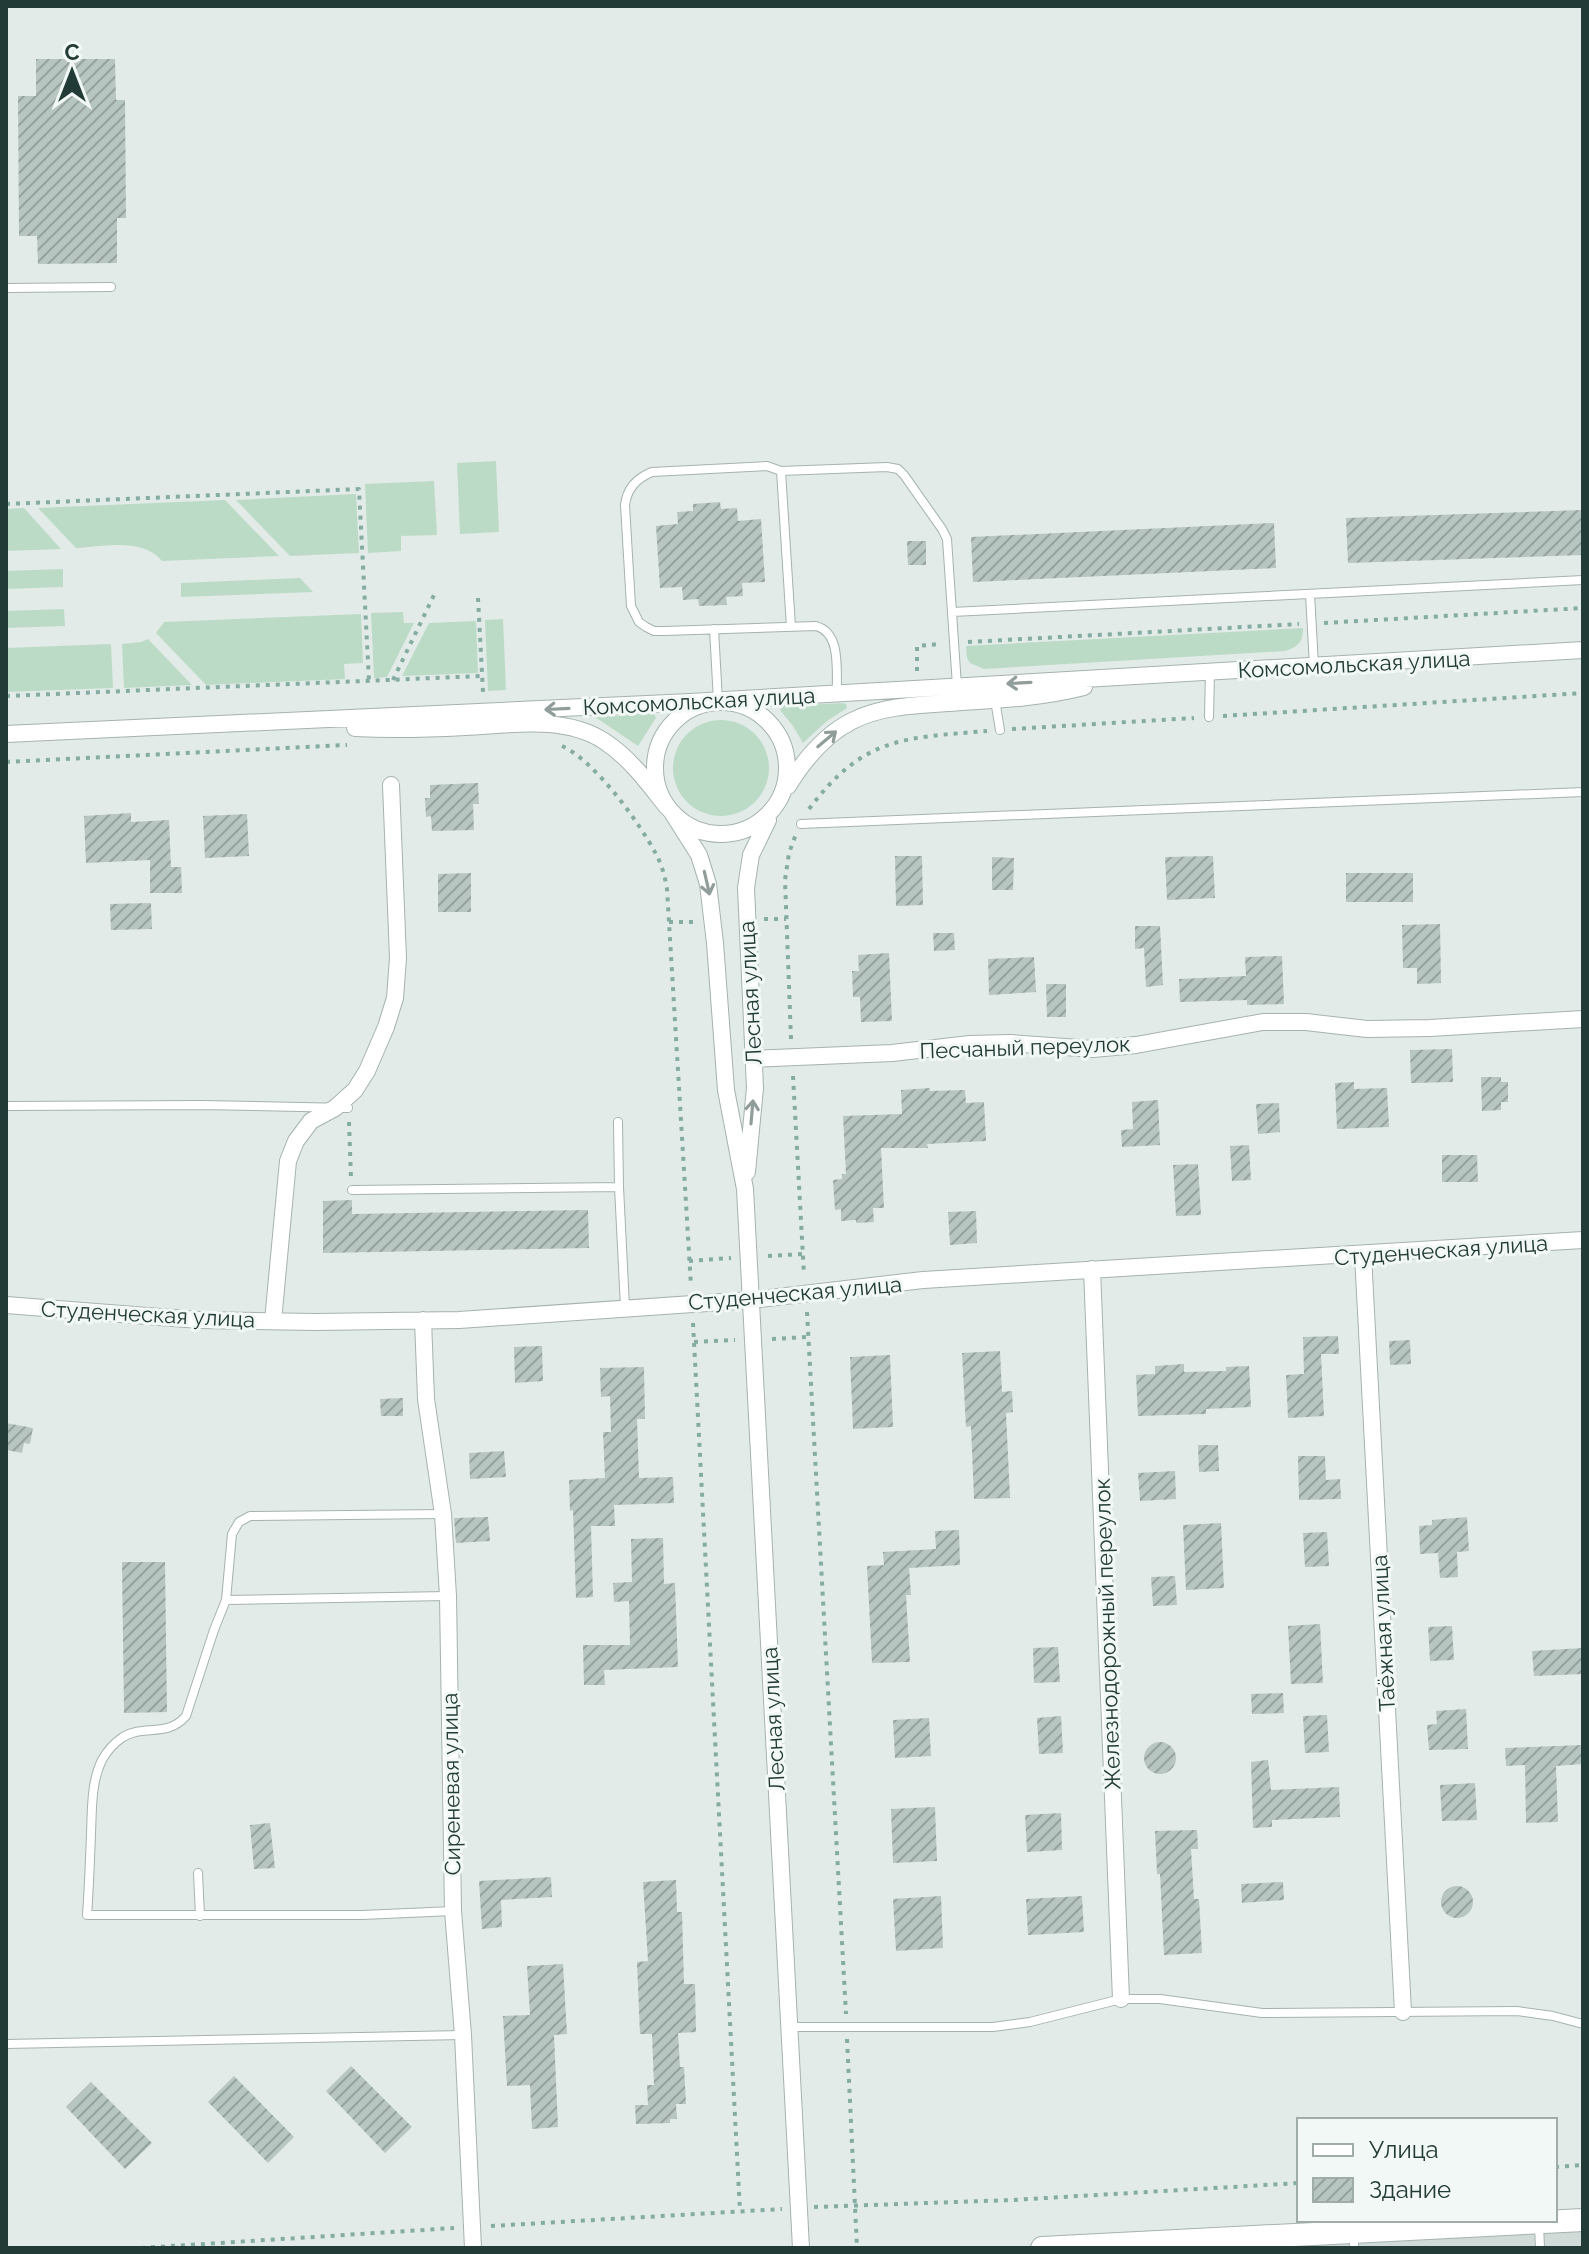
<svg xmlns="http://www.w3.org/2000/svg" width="1589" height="2254" font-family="Raleway,sans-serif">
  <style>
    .built { fill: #d0dbd7 }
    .grass { fill: #bcdbc6 }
    .building { fill: url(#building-hatch) }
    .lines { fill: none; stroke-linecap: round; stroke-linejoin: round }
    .service-casing { stroke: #a5b3af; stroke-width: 10 }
    .minor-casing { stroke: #a5b3af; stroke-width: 18 }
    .tertiary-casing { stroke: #a5b3af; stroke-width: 24 }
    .path { stroke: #85aca2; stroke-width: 4; stroke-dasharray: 4 6; stroke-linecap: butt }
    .service { stroke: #fff; stroke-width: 8 }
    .minor { stroke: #fff; stroke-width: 16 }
    .tertiary { stroke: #fff; stroke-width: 22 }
    .oneway { stroke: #919d9a }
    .labels { text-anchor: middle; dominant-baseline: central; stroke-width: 6; stroke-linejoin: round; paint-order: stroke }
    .street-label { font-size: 22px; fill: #233b36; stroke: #f2f8f5 }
  </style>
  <defs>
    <pattern id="building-hatch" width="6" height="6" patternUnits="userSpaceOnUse" patternTransform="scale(2)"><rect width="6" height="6" fill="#b8c6c1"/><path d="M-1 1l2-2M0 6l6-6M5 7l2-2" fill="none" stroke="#95a29e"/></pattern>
  </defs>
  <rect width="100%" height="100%" fill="#e2ebe8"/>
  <path class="built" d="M 1583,2220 L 1583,2248 L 1042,2248 Z"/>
  <path class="grass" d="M 496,461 L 499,532 L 460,534 L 457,463 Z
    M 434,481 L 437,535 L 401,536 L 401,551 L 368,553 L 365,484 Z
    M 356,494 L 359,553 L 290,556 L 236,500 Z
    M 225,500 L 279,556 L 162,561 C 142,537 104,547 76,548 L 38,508 Z
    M 24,508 L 61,549 L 6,551 L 6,509 Z
    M 63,569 L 63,587 L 6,589 L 6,571 Z
    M 300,578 L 313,592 L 181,597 L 181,583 Z
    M 64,609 L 65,626 L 6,628 L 6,611 Z
    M 403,612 L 404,623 L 414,623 L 387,677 L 374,678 L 371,613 Z
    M 361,614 L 363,663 L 344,664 L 345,679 L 206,685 L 156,633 L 164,622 Z
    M 503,619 L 506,690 L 488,691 L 485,620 Z
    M 476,621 L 478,673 L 402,676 L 429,623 Z
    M 1303,628 C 1303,642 1298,647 1285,651 L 984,669 L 970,663 L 967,658 L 966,646 Z
    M 148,639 L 192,685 L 124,688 L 122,644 L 141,642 Z
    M 111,644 L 113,688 L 6,692 L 6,648 Z
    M 843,703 L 846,704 L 847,708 L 827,721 L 803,743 L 793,726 L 780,710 L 783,706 Z
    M 654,713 L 656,718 L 638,746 L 595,717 Z
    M673 768a48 48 0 1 1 96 0a48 48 0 1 1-96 0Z"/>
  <path class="building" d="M 36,59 L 115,59 L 116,100 L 125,100 L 126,218 L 117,218 L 117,263 L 38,264 L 37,236 L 19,236 L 18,96 L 36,96 Z
    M 720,502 L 721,509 L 737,508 L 738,521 L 761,519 L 765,582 L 742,583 L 743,596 L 726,597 L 727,605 L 699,606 L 698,599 L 683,600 L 682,587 L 660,588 L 656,526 L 678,524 L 677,512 L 693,511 L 693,504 Z
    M 1583,510 L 1583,555 L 1348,563 L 1346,518 Z
    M 1274,523 L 1276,568 L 973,582 L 971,537 Z
    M 907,541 L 926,541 L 926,565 L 908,565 Z
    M 478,783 L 479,804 L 473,804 L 474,830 L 432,831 L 431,816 L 426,817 L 425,798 L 430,798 L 430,785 Z
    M 131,813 L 131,822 L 169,820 L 171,867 L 181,867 L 182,893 L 150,893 L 150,860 L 86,863 L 84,816 Z
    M 247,814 L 249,856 L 205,858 L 203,816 Z
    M 895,856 L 922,856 L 923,905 L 896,906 Z
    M 1213,856 L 1215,898 L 1167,900 L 1165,857 Z
    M 992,857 L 1014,858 L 1013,890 L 992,890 Z
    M 471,873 L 471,912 L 438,912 L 438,874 Z
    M 1346,873 L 1413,873 L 1413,902 L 1346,902 Z
    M 151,903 L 152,929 L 111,930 L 110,904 Z
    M 1440,924 L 1441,983 L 1417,984 L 1417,968 L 1403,968 L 1402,925 Z
    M 1135,926 L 1160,926 L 1163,985 L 1146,987 L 1144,948 L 1135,949 Z
    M 933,933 L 954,933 L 955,950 L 934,951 Z
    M 889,953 L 892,1021 L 861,1022 L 860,997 L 853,997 L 852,971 L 859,971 L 858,955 Z
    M 1282,956 L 1284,1004 L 1247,1005 L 1247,1000 L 1180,1002 L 1179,979 L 1246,976 L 1245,957 Z
    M 1034,957 L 1036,992 L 989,995 L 988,959 Z
    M 1046,984 L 1066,984 L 1066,1017 L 1047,1017 Z
    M 1452,1049 L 1453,1082 L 1411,1083 L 1410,1050 Z
    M 1481,1077 L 1501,1077 L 1501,1082 L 1508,1082 L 1508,1102 L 1501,1102 L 1501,1110 L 1482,1111 Z
    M 1354,1082 L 1354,1089 L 1387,1088 L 1389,1127 L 1337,1129 L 1335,1083 Z
    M 930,1088 L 930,1091 L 965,1090 L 966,1103 L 984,1102 L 986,1141 L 927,1144 L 928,1148 L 881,1148 L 884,1208 L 873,1208 L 874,1222 L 856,1223 L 856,1220 L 841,1221 L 841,1209 L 835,1210 L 833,1180 L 842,1179 L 842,1174 L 846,1174 L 843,1116 L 902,1114 L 901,1090 Z
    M 1158,1100 L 1160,1145 L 1122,1147 L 1121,1130 L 1133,1129 L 1132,1102 Z
    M 1279,1103 L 1280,1132 L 1258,1134 L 1256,1104 Z
    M 1249,1145 L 1251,1180 L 1232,1181 L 1230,1146 Z
    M 1442,1155 L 1477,1155 L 1478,1182 L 1442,1182 Z
    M 1198,1164 L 1201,1215 L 1176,1216 L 1173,1165 Z
    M 352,1200 L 352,1214 L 588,1210 L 589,1248 L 323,1253 L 323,1201 Z
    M 976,1211 L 977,1243 L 950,1245 L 948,1212 Z
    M 1338,1336 L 1339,1354 L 1321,1354 L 1324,1416 L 1288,1418 L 1286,1375 L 1304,1374 L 1303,1337 Z
    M 1410,1340 L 1411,1364 L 1390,1365 L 1389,1341 Z
    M 542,1346 L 543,1381 L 515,1383 L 514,1347 Z
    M 1000,1351 L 1002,1392 L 1012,1391 L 1013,1412 L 1006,1413 L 1010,1498 L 974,1499 L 971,1426 L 966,1427 L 962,1353 Z
    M 890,1355 L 893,1427 L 853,1429 L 850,1357 Z
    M 1184,1364 L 1184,1372 L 1226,1371 L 1226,1367 L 1249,1366 L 1251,1407 L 1206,1409 L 1206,1414 L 1138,1416 L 1136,1375 L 1155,1374 L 1155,1366 Z
    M 644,1367 L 645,1419 L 637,1419 L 639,1478 L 673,1477 L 674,1503 L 614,1505 L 615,1526 L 591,1526 L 593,1597 L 576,1598 L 573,1510 L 570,1511 L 569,1480 L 605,1478 L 603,1432 L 611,1432 L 610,1396 L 601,1397 L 600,1368 Z
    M 403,1398 L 403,1416 L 381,1416 L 380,1399 Z
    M 6,1423 L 33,1428 L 30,1444 L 24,1443 L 22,1453 L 6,1450 Z
    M 1198,1445 L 1218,1445 L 1219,1471 L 1199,1472 Z
    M 504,1451 L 506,1477 L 470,1479 L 469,1453 Z
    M 1298,1456 L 1325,1456 L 1326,1480 L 1340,1479 L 1341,1499 L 1299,1500 Z
    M 1175,1471 L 1176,1499 L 1140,1501 L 1138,1473 Z
    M 488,1517 L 490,1541 L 456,1543 L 454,1518 Z
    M 1467,1517 L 1469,1551 L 1457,1552 L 1458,1577 L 1440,1578 L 1438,1553 L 1420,1554 L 1419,1526 L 1432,1525 L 1432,1520 Z
    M 1221,1523 L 1224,1588 L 1186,1590 L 1183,1525 Z
    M 959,1530 L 960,1565 L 909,1568 L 911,1595 L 906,1595 L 910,1662 L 872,1663 L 867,1566 L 884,1565 L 883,1552 L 936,1549 L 935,1531 Z
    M 1327,1532 L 1329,1566 L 1305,1567 L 1303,1533 Z
    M 663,1538 L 664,1584 L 675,1583 L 678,1667 L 604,1670 L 605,1685 L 584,1685 L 583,1645 L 630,1645 L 629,1601 L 614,1602 L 613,1583 L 632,1582 L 631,1539 Z
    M 122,1562 L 165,1562 L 167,1712 L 124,1713 Z
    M 1175,1576 L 1177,1605 L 1153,1606 L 1151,1577 Z
    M 1320,1624 L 1323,1683 L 1291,1684 L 1288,1626 Z
    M 1452,1626 L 1454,1660 L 1430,1661 L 1428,1627 Z
    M 1058,1647 L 1060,1682 L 1034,1683 L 1033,1648 Z
    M 1583,1648 L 1583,1674 L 1534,1676 L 1532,1651 Z
    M 1283,1693 L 1284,1713 L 1252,1714 L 1251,1694 Z
    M 1466,1709 L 1468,1749 L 1429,1750 L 1427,1725 L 1437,1724 L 1436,1711 Z
    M 1327,1715 L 1329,1752 L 1305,1753 L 1303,1716 Z
    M 1061,1716 L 1063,1753 L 1039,1754 L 1037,1718 Z
    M 929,1718 L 931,1756 L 895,1758 L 893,1720 Z
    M1144 1758a16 16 0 1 1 32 0a16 16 0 1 1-32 0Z
    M 1583,1745 L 1583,1764 L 1556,1766 L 1558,1822 L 1526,1823 L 1525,1765 L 1506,1766 L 1505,1748 Z
    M 1268,1760 L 1271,1790 L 1339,1787 L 1340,1817 L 1272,1820 L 1272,1827 L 1253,1828 L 1251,1762 Z
    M 1475,1783 L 1477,1820 L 1442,1821 L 1440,1785 Z
    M 935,1807 L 937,1861 L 893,1863 L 891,1809 Z
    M 1061,1813 L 1062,1850 L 1027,1852 L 1025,1815 Z
    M 270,1823 L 275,1868 L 254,1869 L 250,1825 Z
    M 1197,1830 L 1198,1849 L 1191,1849 L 1194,1899 L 1199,1899 L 1202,1953 L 1164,1955 L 1160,1874 L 1157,1874 L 1155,1831 Z
    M 551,1877 L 552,1897 L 501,1900 L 502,1927 L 482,1929 L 479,1881 Z
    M 676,1880 L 677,1912 L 682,1912 L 684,1984 L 695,1984 L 696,2032 L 678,2033 L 680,2067 L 684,2067 L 686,2104 L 676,2104 L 677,2119 L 670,2119 L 670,2123 L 636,2124 L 635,2105 L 648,2105 L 647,2085 L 654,2085 L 652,2034 L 640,2034 L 637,1962 L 648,1961 L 643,1882 Z
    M 1283,1882 L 1284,1900 L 1242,1903 L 1241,1884 Z
    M1441 1902a16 16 0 1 1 32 0a16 16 0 1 1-32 0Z
    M 941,1896 L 943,1948 L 896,1951 L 893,1899 Z
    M 1082,1896 L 1084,1932 L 1028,1935 L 1026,1899 Z
    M 563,1964 L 567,2034 L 554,2035 L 558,2127 L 532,2129 L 530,2085 L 507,2086 L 503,2016 L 530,2015 L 527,1966 Z
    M 351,2066 L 412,2127 L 385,2153 L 326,2091 Z
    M 234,2076 L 294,2137 L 268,2163 L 208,2102 Z
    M 91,2082 L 152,2143 L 125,2169 L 66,2107 Z"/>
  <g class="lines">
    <defs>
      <path id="service" d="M 6,288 L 111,287
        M 781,471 L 791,627
        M 1310,594 L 1314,666
        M 952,612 L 1583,580
        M 714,629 L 718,701
        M 837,694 C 836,672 842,633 816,626 L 664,631 L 654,631 L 646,627 L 639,622 L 631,606 L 625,505 C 627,488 637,478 652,472 L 767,466 L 781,471 L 887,467 L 898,469 L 904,475 L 942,529 L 947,539 L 957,686
        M 995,700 L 1000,730
        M 1209,717 L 1210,672
        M 801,824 L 1583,792
        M 6,1106 L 201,1105 L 348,1108
        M 618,1122 L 619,1187
        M 352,1190 L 619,1187 L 625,1307
        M 443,1514 L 250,1516 L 239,1522 L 232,1534 L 226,1600 L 214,1630 L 186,1716 C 167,1738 144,1724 123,1737 C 114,1743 107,1751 102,1760 C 91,1782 92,1810 91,1834 C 90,1861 89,1888 87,1915 L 362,1915 L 453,1911
        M 226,1600 L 447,1596
        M 198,1873 L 200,1916
        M 790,2027 L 993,2027 L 1030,2022 L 1121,1999 L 1160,1999 L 1262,2013 L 1517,2011 L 1553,2016 L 1583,2024
        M 6,2044 L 463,2035
        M 1539,2225 L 1540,2248
        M 1354,2232 L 1354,2248"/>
      <path id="minor" d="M655 768a66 66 0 1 1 132 0a66 66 0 1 1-132 0Z
        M 355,728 C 392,730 428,729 465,727 C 510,725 564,715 604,741 C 630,758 648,783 667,807
        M 6,734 L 690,702 L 1583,650
        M 788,786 C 804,760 824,735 852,721 C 885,704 926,705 962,702 C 1003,700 1044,697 1084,687
        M 673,814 L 699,855 L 708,884 L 715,943 L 726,1090 L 745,1189 L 801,2248
        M 753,1059 L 892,1053 L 970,1044 L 1010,1043 L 1093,1049 L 1136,1045 L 1263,1022 L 1306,1022 L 1367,1029 L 1430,1028 L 1583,1019
        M 747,1172 L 755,1088 L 746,888 L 751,855 L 768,820
        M 1363,1255 L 1403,2012
        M 1092,1269 L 1121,1999
        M 6,1305 L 199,1320 L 316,1322 L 459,1320 L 751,1300 L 923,1280 L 1583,1240
        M 423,1320 L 426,1399 L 443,1514 L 448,1596 L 453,1911 L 463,2035 L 473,2248
        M 273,1321 L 288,1161 L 296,1141 L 311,1121 L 335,1108 L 355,1090 L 367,1071 L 386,1027 L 395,998 L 398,958 L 391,785"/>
      <path id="tertiary" d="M 1042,2248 L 1583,2220"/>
    </defs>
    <use href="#service" class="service-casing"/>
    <use href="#minor" class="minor-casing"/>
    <use href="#tertiary" class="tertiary-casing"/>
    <path class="path" d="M 6,504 L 359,489 L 369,681
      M 478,598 L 483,692
      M 1324,623 L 1583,608
      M 968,642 L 1299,624
      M 917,671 L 917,646 L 939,644
      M 393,680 L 435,593
      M 6,696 L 482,676
      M 1223,716 L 1583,693
      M 1012,729 L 1194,718
      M 562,746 C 595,761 639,822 656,854 C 662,865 665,877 667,889 L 691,1286
      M 6,762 L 347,745
      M 809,809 C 864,736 904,738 987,731
      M 764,919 L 786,919
      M 669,922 L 696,922
      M 791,1039 L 785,880 L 789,853 L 796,834
      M 793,1076 L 804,1275
      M 349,1122 L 351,1178
      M 768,1256 L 803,1254
      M 689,1261 L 731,1258
      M 807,1312 L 846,2014
      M 693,1323 L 740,2211
      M 772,1339 L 807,1337
      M 694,1342 L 735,1340
      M 847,2039 L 857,2248
      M 1555,2167 L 1583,2165
      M 814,2207 L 1012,2200 L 1299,2183
      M 491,2226 L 782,2209
      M 141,2248 L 454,2228"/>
    <use href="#service" class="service"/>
    <use href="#minor" class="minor"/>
    <use href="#tertiary" class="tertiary"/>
  </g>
  <defs><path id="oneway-shaft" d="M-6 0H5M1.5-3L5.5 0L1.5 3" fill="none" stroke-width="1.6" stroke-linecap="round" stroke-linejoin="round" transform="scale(2)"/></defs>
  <g class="oneway">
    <use href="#oneway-shaft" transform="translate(1019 683) rotate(177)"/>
    <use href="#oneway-shaft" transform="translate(557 709) rotate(177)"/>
    <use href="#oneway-shaft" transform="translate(827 739) rotate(-40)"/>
    <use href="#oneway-shaft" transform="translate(707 883) rotate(77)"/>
    <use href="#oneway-shaft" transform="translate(752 1112) rotate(-85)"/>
  </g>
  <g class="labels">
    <g class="street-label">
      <text transform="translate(1354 664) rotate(-3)">Комсомольская улица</text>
      <text transform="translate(699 701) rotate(-3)">Комсомольская улица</text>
      <text transform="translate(750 993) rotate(-93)">Лесная улица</text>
      <text transform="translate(1025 1047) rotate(-2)">Песчаный переулок</text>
      <text transform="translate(1441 1250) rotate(-4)">Студенческая улица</text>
      <text transform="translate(795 1293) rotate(-5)">Студенческая улица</text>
      <text transform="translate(148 1314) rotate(3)">Студенческая улица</text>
      <text transform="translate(1383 1633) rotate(-93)">Таёжная улица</text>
      <text transform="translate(1107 1634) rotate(-92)">Железнодорожный переулок</text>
      <text transform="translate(773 1719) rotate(-93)">Лесная улица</text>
      <text transform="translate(451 1784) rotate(-91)">Сиреневая улица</text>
    </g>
  </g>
  <rect width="1589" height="2254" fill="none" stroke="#233b36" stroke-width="16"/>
  <rect x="1297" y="2118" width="260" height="104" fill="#f2f8f5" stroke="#9faca9" stroke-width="2"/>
  <rect x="1313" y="2144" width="40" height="12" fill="#ffffff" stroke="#9faca9" stroke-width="2"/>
  <text x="1369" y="2158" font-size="24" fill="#233b36">Улица</text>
  <rect x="1313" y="2178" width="40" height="24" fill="url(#building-hatch)" stroke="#9faca9" stroke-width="2"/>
  <text x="1369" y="2198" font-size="24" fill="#233b36">Здание</text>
  <g transform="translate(72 72)" stroke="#f2f8f5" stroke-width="6" paint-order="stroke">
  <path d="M0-6L14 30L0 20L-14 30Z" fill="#233b36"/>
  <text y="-12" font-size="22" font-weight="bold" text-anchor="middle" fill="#233b36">С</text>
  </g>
</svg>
